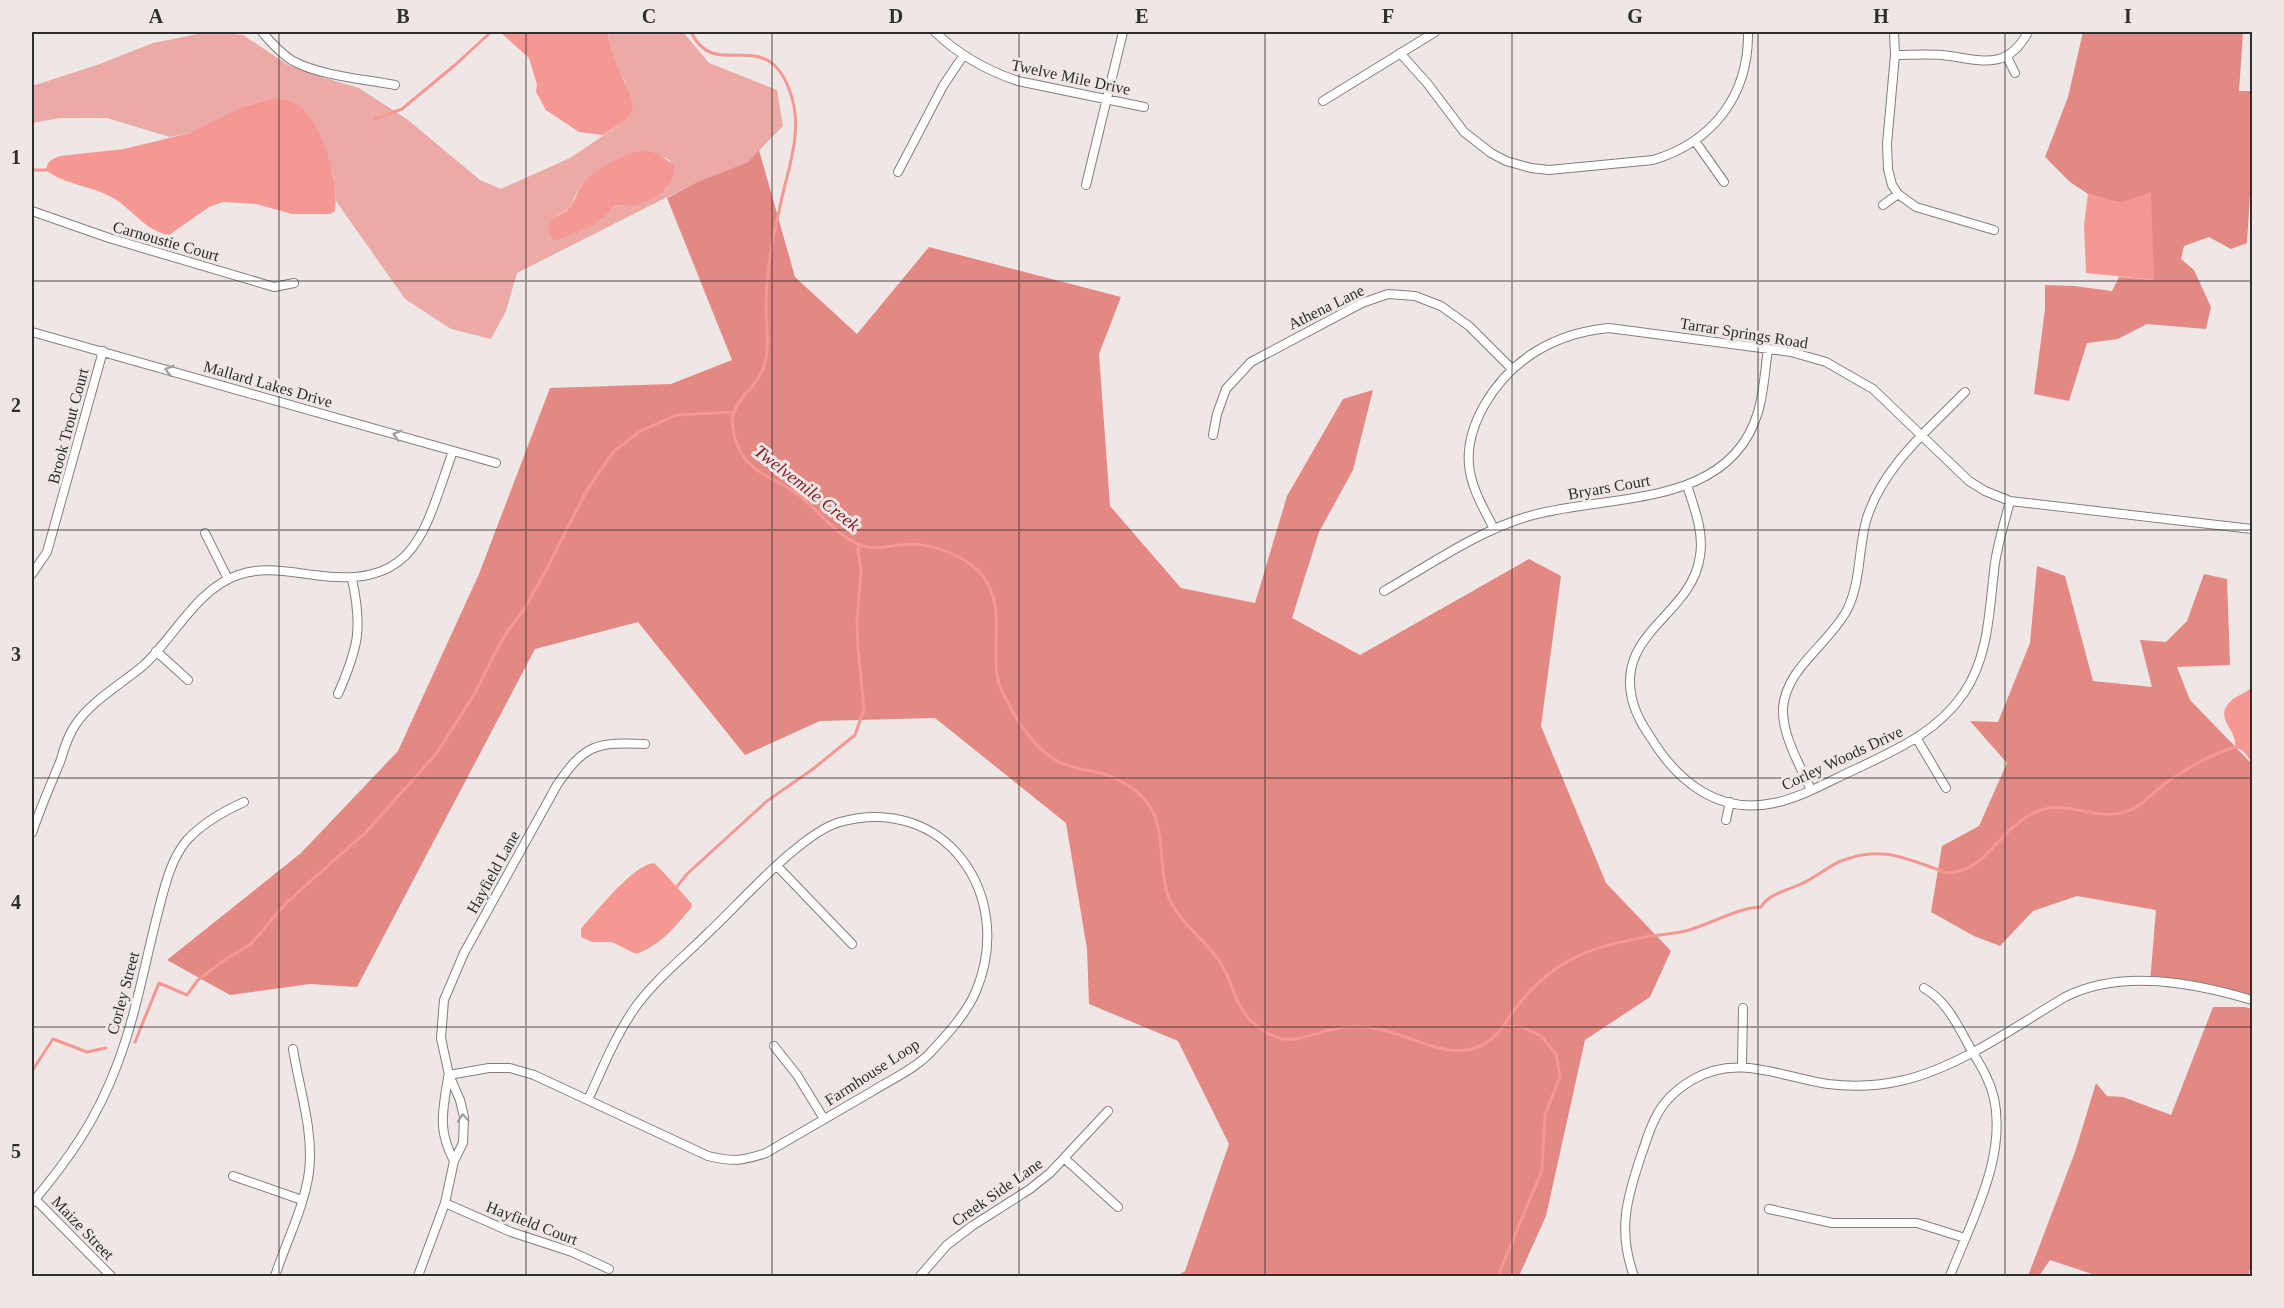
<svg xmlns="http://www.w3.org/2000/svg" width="2284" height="1308" font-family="'Times New Roman',serif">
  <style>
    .green { fill: #ebaaa6; fill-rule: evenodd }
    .forest { fill: #e48884 }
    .water { fill: #f59893 }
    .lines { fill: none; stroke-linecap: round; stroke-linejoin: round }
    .stream { stroke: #f59893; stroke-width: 3 }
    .street-casing { stroke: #847e7d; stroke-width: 10 }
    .street { stroke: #fff; stroke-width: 8 }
    .oneway { stroke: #a2a0a0 }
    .grid { fill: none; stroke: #302d2d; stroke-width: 1.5; stroke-opacity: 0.55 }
    .labels { text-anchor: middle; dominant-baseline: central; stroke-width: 6; stroke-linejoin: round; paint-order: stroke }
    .street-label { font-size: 16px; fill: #302d2d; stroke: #eee7e6 }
    .water-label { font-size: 18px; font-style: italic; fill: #891c23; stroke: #eee7e6 }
    .neatline { fill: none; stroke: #302d2d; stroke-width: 2 }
    .grid-label { font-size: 20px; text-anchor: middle; font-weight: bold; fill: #302d2d }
  </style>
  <rect width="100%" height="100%" fill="#eee7e6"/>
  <path class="green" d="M 208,32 L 243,35 L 288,65 L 318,76 L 359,88 L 408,120 L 480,180 L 501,189 L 570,158 L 625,121 L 626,84 L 610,53 L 608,32 L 683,32 L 709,63 L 777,90 L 783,126 L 748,162 L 697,182 L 517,273 L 506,311 L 491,339 L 451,329 L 405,299 L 336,201 L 333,173 L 324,147 L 306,113 L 274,98 L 245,106 L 211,124 L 190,133 L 170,137 L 107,118 L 60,118 L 32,123 L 32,86 L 97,65 L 153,43 ZM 648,150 L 670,160 L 668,187 L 642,203 L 617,206 L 607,212 L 601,220 L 561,239 L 556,216 C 579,205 569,200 582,185 C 599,166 626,159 648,150 Z"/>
  <path class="forest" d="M 2083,32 L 2243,32 L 2239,91 L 2252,91 L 2252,163 L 2247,243 L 2231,249 L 2209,237 L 2184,246 L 2181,259 L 2194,270 L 2211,307 L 2206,329 L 2147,324 L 2118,339 L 2087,343 L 2069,401 L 2034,394 L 2045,309 L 2045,285 L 2074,286 L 2112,291 L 2119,277 L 2154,280 L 2120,203 L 2088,194 L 2070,182 L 2045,157 L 2068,97 Z
    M 759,150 L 795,277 L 857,334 L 929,247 L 1121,297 L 1099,354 L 1110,506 L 1181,588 L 1255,603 L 1287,496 L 1343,399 L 1373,390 L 1353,470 L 1319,532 L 1292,618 L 1360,655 L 1529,559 L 1561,576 L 1541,726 L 1606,883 L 1671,951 L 1650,997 L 1585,1040 L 1546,1216 L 1519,1276 L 1177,1276 L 1185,1271 L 1229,1144 L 1178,1041 L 1089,1004 L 1087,949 L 1066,823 L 935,718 L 820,721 L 745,755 L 638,622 L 535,649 L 357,987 L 310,984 L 230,995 L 167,960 L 301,853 L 398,751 L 479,574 L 550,388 L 671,384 L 732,360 L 667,198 L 697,182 L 748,162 Z
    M 2037,566 L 2065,576 L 2093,681 L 2152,687 L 2140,640 L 2166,642 L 2187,621 L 2204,574 L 2227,579 L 2230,665 L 2177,667 L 2190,700 L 2252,764 L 2252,1000 L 2150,982 L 2156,910 L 2077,896 L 2033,911 L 2000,946 L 1974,936 L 1931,912 L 1942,846 L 1979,826 L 2007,763 L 1970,721 L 1998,722 L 2030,643 Z
    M 2213,1007 L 2245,1007 L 2252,1009 L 2252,1263 L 2248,1276 L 2098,1276 L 2050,1260 L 2039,1276 L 2028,1276 L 2075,1152 L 2096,1083 L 2107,1096 L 2123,1097 L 2171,1115 Z"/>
  <path class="water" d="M 473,32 L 608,32 C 609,60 629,81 633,109 L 625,121 L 603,135 L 579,132 L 546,110 L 536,92 L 537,85 L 529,58 L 500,32 Z
    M 274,98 C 284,99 293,101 300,107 C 324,125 339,183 335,211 L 330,214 L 292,214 L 256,204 L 223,202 L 209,207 L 169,235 C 148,232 133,211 115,199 C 94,186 64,185 46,170 C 47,161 52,159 60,156 L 124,149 L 190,133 L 245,106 Z
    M 648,150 L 660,155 L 674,165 C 677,188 651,203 631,206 C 627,206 621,205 617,206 C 609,209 606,217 599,221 C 588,229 574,233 561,239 L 554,240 L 550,236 C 547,213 559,219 569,208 C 574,203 576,194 580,188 C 592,169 627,152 648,150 Z
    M 2151,192 L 2154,280 L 2086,273 L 2084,225 L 2088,194 L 2120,203 Z
    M 2252,687 L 2252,762 L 2243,751 L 2235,747 C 2239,729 2208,717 2236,697 C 2242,694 2247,692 2252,687 Z
    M 654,863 C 668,876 679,890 692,904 L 691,908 C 674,928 661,945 636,954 L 612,942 L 592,942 L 581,937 L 581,929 L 584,925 C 599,909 633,865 654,863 Z"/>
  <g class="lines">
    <path class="stream" d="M 691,32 C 716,85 769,19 792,98 C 803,135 786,174 779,211 C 772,241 766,275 766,306 C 766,324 770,346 765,363 C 756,397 717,400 739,449 C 750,473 779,480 799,495 C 818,510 835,534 858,544 C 876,553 896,543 914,544 C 940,546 976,560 988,584 C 1004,615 991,647 998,679 C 999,688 1005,697 1009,705 C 1021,727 1036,750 1059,762 C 1071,768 1084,769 1096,772 C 1117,777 1139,789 1151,808 C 1165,834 1159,866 1167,893 C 1178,925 1209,940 1224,969 C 1233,986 1236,1005 1250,1020 C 1259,1028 1271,1037 1283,1039 C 1299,1041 1315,1033 1330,1030 C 1345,1026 1363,1026 1378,1029 C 1411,1034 1445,1061 1480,1046 C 1499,1038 1506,1020 1518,1005 C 1526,995 1535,985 1545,977 C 1579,949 1609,944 1651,936 C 1664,934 1676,934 1689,930 C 1713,923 1737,908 1761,907 C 1768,894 1788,890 1801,884 C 1815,878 1827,867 1841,861 C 1883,844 1908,860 1948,873 C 1984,872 1999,832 2028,816 C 2063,795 2087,820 2121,813 C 2142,809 2150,794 2166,783 C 2188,767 2209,755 2235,747
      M 375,119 L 402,109 L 455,65 L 491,32
      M 32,170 L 46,170
      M 675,889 L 687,874 L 767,801 L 813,769 L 855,735 L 864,709 L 858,648 L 857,622 L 861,571 L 858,551 L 859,545
      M 135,1042 L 159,983 L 187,995 L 198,980 L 223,961 L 251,944 L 286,903 L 366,832 L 436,754 L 475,693 L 494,655 L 508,630 L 523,611 L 544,574 L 587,490 L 613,452 L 639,432 L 676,415 L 735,412
      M 32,1071 L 53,1039 L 87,1052 L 106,1048
      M 1498,1276 L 1542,1170 L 1545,1115 L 1560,1076 L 1556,1054 L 1541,1036 L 1522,1027 L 1504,1026"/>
    <defs>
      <path id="street" d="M 262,32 C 271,42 281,54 293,61 C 321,76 364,79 395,85
        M 935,32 C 959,55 985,70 1018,81 L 1144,107
        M 1894,32 L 1895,55 L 1887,144 L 1888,169 L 1892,185 L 1898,194 L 1916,207 L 1994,230
        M 1400,53 L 1427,83 L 1464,132 L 1491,153 L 1506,161 L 1531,168 L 1549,170 L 1653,160 C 1713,142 1749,95 1748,32
        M 1895,55 C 1910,55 1926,54 1942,55 C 1979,59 2006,73 2028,32
        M 2007,57 L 2015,73
        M 1323,101 L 1435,32
        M 1695,141 L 1724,182
        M 898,172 L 943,86 L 963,56
        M 1086,185 L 1123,32
        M 1883,205 L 1898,194
        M 32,211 L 109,238 L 274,287 L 294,283
        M 32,332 L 496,463
        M 1213,435 L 1217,414 L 1226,389 L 1251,362 L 1362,303 L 1388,294 L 1415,296 L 1441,306 L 1469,326 L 1512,369
        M 1687,485 C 1694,508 1704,531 1700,556 C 1692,617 1611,633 1634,706 C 1638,718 1644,728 1651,738 C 1678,782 1719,815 1774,803 C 1803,797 1831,780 1858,768 C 1898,749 1937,732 1964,693 C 1990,654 1989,608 1995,563 C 1998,542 2005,521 2010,501
        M 1494,529 C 1484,509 1471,488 1469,465 C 1467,443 1474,423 1485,404 C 1512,358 1556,333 1609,328 L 1791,352 L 1826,362 L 1873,389 L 1969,481 L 1985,491 L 2010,501 L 2252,529
        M 205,533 L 228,579
        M 32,574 L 47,552 L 103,351
        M 1384,591 C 1428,566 1478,531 1526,517 C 1604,493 1729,511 1758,412 C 1764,392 1765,369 1768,349
        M 156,651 L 188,680
        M 338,694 C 358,648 363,629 352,579
        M 1917,739 L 1946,788
        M 1811,790 C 1800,765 1782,736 1783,708 C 1786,668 1829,644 1847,610 C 1861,582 1858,551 1866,521 C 1882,467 1927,431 1965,392
        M 1726,820 L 1730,802
        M 32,833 C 40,809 50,786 60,762 C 64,749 68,735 76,724 C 91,701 123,683 144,665 C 175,636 197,589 238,575 C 263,566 289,572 314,575 C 418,590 424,531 453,451
        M 777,866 L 852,944
        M 1924,988 C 1946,1001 1956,1022 1968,1044 C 1978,1062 1989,1077 1994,1098 C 2007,1158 1971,1221 1950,1276
        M 774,1046 L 797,1075 L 824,1119
        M 1742,1066 L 1743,1008
        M 449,1075 L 489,1068 L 510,1068 L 534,1075 L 708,1156 C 733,1162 742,1161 766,1153 C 801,1133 836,1112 871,1092 C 890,1080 913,1070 929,1054 C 946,1036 967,1013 976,991 C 1016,896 945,793 840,822 C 801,833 740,903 709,932 C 685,956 657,978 637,1005 C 616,1034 603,1067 588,1100
        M 448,1077 C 443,1111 437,1129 454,1161
        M 1064,1158 L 1118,1207
        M 233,1176 L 302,1200
        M 35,1199 L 111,1276
        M 32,1203 C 69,1159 97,1119 117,1065 C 135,1018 144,968 156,920 C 163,894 169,861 187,840 C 202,824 224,811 244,802
        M 445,1203 L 511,1232 L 572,1252 L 609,1269
        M 1769,1209 L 1832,1223 L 1917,1223 L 1965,1238
        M 275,1276 C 286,1242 304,1208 309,1172 C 314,1131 299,1088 293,1049
        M 418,1276 L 445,1203 L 454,1161 L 463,1143 L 464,1117 L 460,1100 L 449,1075 L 441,1038 L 444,1000 L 464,953 L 557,785 C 585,744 596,742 645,744
        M 920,1276 L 947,1245 L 972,1226 L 1030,1189 L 1050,1173 L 1108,1111
        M 1634,1276 C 1617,1231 1627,1197 1642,1153 C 1646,1142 1649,1130 1655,1119 C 1662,1103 1677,1089 1692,1080 C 1737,1053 1781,1077 1828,1084 C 1852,1087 1877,1086 1900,1081 C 1957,1069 2016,1026 2065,997 C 2121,968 2195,983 2252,1000"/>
    </defs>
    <use href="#street" class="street-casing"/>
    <use href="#street" class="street"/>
  </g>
  <defs><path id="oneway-chevron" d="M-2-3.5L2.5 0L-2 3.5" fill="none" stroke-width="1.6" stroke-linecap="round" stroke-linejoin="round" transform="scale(1.5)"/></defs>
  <g class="oneway">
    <use href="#oneway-chevron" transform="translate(169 370) rotate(-164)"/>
    <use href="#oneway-chevron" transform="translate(397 435) rotate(-164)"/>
    <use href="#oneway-chevron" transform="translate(463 1118) rotate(-95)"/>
  </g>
  <path class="grid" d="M 279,32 L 279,1276M 526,32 L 526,1276M 772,32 L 772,1276M 1019,32 L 1019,1276M 1265,32 L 1265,1276M 1512,32 L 1512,1276M 1758,32 L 1758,1276M 2005,32 L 2005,1276M 32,281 L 2252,281M 32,530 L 2252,530M 32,778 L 2252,778M 32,1027 L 2252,1027"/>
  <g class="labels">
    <g class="street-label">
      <text transform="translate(1071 77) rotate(12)">Twelve Mile Drive</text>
      <text transform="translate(166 241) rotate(16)">Carnoustie Court</text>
      <text transform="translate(1326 307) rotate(-26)">Athena Lane</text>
      <text transform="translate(1744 333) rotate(9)">Tarrar Springs Road</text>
      <text transform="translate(268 384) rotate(16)">Mallard Lakes Drive</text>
      <text transform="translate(68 426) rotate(-75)">Brook Trout Court</text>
      <text transform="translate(1609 487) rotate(-10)">Bryars Court</text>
      <text transform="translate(1842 758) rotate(-25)">Corley Woods Drive</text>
      <text transform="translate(493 872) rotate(-61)">Hayfield Lane</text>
      <text transform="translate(123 993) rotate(-75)">Corley Street</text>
      <text transform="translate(872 1072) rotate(-33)">Farmhouse Loop</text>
      <text transform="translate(997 1192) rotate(-35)">Creek Side Lane</text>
      <text transform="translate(532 1223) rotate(21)">Hayfield Court</text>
      <text transform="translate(83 1228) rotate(46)">Maize Street</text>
    </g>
    <g class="water-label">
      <text transform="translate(807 488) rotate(38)">Twelvemile Creek</text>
    </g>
  </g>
  <rect width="2284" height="1308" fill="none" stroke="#eee7e6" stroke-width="66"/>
  <rect x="33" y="33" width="2218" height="1242" class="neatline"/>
  <g class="grid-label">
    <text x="156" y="23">A</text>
    <text x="403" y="23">B</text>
    <text x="649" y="23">C</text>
    <text x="896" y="23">D</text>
    <text x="1142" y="23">E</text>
    <text x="1388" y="23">F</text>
    <text x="1635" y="23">G</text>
    <text x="1881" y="23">H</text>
    <text x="2128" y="23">I</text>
    <text x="16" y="164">1</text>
    <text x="16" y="412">2</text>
    <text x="16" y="661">3</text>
    <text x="16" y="909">4</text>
    <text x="16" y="1158">5</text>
  </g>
</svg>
